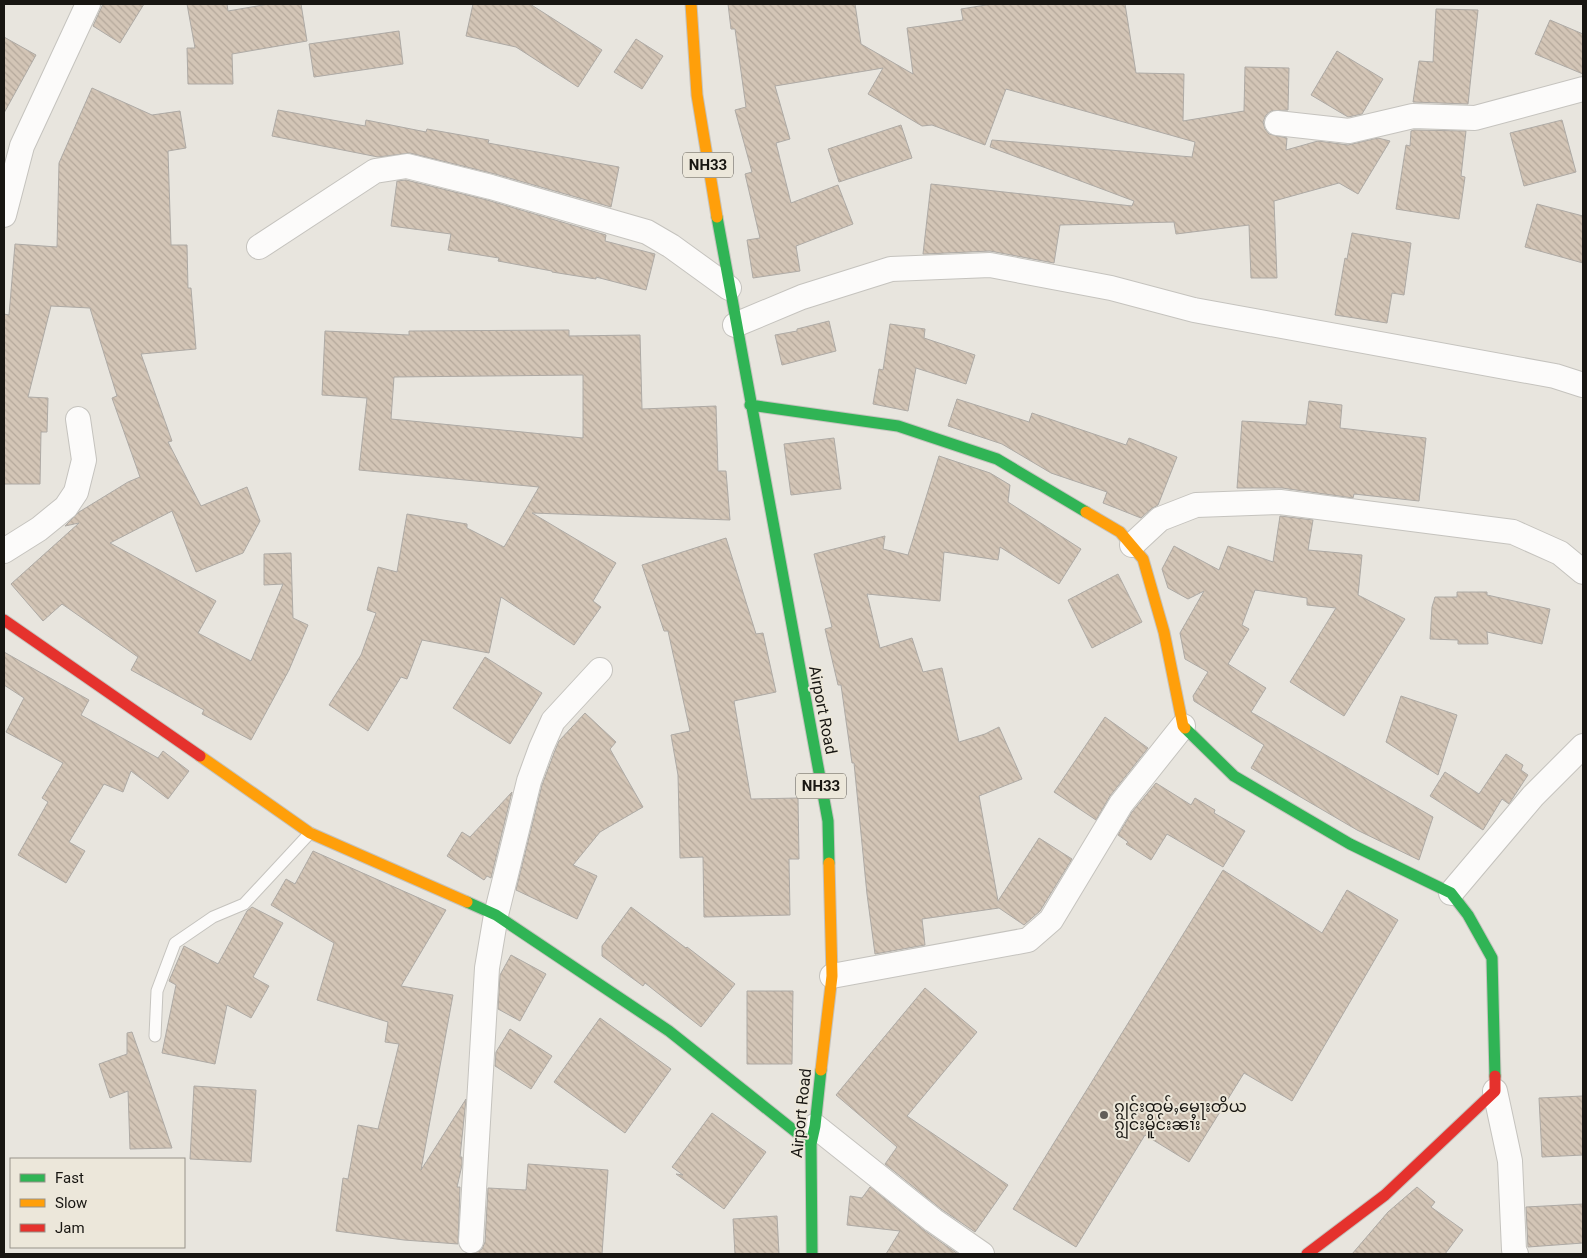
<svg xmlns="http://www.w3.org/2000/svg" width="1587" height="1258" font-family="Roboto,'Noto Sans Myanmar',sans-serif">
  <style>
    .building { fill: url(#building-back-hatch); stroke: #aeaaa5; fill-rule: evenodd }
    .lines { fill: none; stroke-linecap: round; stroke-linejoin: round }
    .lane-casing { stroke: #c5c3be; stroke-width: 13 }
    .street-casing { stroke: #c5c3be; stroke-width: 26 }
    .fast-casing { stroke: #c5c3be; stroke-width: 13 }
    .slow-casing { stroke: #c5c3be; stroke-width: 13 }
    .jam-casing { stroke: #c5c3be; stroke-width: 13 }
    .lane { stroke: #fcfbfa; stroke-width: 11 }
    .street { stroke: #fcfbfa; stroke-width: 24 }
    .fast { stroke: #30b455; stroke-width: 11 }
    .slow { stroke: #ff9f0a; stroke-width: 11 }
    .jam { stroke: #e5322d; stroke-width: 11 }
    .poi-dot { fill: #615e59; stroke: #ece7da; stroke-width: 2 }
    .labels { text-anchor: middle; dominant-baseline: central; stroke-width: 4; stroke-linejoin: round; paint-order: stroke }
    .shield { fill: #ece7da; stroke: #58554e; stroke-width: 1 }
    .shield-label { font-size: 15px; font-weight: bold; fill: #181612 }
    .street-label { font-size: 16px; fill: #181612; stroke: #ece7da }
    .poi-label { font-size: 16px; fill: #181612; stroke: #ece7da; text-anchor: start }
  </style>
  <defs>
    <pattern id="building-back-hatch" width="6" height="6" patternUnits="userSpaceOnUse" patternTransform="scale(1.25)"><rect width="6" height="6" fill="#d3c5b6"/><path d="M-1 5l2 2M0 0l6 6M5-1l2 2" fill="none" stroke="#b4a89b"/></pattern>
  </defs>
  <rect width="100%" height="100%" fill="#e8e5de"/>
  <path class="building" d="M 103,4 L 144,4 L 120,43 L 93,26 Z
    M 187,4 L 227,4 L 228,11 L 269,4 L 301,4 L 307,41 L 232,54 L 233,84 L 188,84 L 187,48 L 195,48 Z
    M 473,4 L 530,4 L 602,50 L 578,87 L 516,47 L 466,36 Z
    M 728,4 L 855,4 L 861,44 L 913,74 L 907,28 L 963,20 L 961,9 L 992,4 L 1125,4 L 1136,73 L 1184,74 L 1183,121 L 1244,111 L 1245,67 L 1289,68 L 1288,110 L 1271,111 L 1266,115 L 1263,122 L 1265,129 L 1269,134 L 1287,138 L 1286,150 L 1318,141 L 1348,145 L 1378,138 L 1390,141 L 1358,194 L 1339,183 L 1274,201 L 1277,278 L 1251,278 L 1249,225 L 1176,234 L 1174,222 L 1060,225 L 1054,263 L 990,251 L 925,254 L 923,254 L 931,184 L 1132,206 L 1134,201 L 990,147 L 992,140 L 1192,157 L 1195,142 L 1006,89 L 985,145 L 932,125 L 922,126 L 868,94 L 883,68 L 775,86 L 790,139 L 776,143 L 791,203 L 838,185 L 853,224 L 796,246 L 800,271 L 753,278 L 747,240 L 760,238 L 745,174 L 752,172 L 735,110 L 746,107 L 735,29 L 731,29 Z
    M 1436,9 L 1478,10 L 1468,104 L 1413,102 L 1419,61 L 1433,62 Z
    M 1550,20 L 1583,34 L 1583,74 L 1535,54 Z
    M 399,31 L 403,64 L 314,77 L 309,44 Z
    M 4,37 L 36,55 L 4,113 Z
    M 636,39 L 663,56 L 642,89 L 614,72 Z
    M 1337,51 L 1383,79 L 1362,114 L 1348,117 L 1311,95 Z
    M 92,88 L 152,115 L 180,111 L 186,148 L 168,151 L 171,245 L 187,245 L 188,288 L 191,288 L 196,349 L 141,354 L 172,441 L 168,442 L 201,506 L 247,487 L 260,521 L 243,553 L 196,572 L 172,511 L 110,543 L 216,601 L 198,633 L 251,661 L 283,584 L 264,585 L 264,554 L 291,553 L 293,618 L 308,625 L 289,670 L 251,740 L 202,714 L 204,710 L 131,670 L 138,657 L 62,604 L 43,621 L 11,584 L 79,523 L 65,526 L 79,512 L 128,482 L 140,477 L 112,398 L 117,396 L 90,308 L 51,306 L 28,397 L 48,398 L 47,432 L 41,432 L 40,484 L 4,484 L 4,314 L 9,315 L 15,244 L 57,247 L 59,163 Z
    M 278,110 L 365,126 L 366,120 L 426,132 L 427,129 L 489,140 L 488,143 L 619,167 L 611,207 L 495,174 L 410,153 L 378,157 L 272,136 Z
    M 1562,120 L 1576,172 L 1524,186 L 1510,133 Z
    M 901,125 L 912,158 L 839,182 L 828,149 Z
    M 1414,130 L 1466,131 L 1461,176 L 1465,177 L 1459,219 L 1396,209 L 1406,145 L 1410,146 L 1411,131 Z
    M 406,180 L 487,200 L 606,235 L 605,241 L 655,254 L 646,290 L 596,277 L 596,279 L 552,272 L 552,271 L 498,261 L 499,258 L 448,250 L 451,234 L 391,226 L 397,181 Z
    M 1537,204 L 1583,216 L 1583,263 L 1525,247 Z
    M 1352,233 L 1411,243 L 1404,295 L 1392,293 L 1387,323 L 1335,315 L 1345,258 L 1347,259 Z
    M 829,321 L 836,351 L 782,365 L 775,335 L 797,331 L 797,329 Z
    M 890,324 L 925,329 L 924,338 L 975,355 L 966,384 L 916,368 L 908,411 L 873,404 L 879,369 L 883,370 Z
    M 569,330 L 569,336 L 640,335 L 642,409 L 716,406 L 718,471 L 726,471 L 730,520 L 532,513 L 616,563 L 593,601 L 601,607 L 574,645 L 501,597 L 489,653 L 422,640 L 407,679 L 401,677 L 368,731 L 329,705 L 361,655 L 376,613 L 367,610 L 378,567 L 397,572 L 407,514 L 467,524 L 467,528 L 504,547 L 539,487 L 359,470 L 367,398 L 322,395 L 325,331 L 409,335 L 409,331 ZM 583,375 L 583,438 L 391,419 L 394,377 Z
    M 957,399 L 1029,422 L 1032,413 L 1126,445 L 1129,438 L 1177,457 L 1158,505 L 1151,509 L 1141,518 L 1103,503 L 1107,492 L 1051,473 L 1002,444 L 948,426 Z
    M 1309,401 L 1342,405 L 1340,428 L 1426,438 L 1419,501 L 1354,494 L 1353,498 L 1282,488 L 1237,488 L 1242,421 L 1306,425 Z
    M 834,438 L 841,489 L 791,495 L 784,444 Z
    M 939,456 L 990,473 L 1010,485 L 1008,502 L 1081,549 L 1059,584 L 1000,547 L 998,560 L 944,552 L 940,601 L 867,594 L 880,648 L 912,638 L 923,672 L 942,668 L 959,742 L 985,734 L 999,727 L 1022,779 L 979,796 L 998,901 L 1039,838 L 1072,859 L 1040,911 L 1024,925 L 999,908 L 922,919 L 925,945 L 875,954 L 867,894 L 854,763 L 852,763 L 841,685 L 838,685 L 825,629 L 832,627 L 814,554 L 885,536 L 883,549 L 908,555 Z
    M 1280,516 L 1313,520 L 1308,550 L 1362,555 L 1358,595 L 1405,619 L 1344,716 L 1290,682 L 1336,608 L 1307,605 L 1307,598 L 1255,590 L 1242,625 L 1249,629 L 1228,664 L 1266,688 L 1251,712 L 1433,817 L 1419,860 L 1357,830 L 1251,768 L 1264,745 L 1194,701 L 1193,696 L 1208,672 L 1185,659 L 1180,633 L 1204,591 L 1188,599 L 1168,588 L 1162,569 L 1174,546 L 1219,570 L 1228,546 L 1273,562 Z
    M 726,538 L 756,634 L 763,633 L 776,692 L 734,701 L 751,799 L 798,798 L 799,859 L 789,859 L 790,915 L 704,917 L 703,857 L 680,858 L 678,775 L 671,735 L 690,731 L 668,631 L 664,631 L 642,565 Z
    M 1118,574 L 1142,622 L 1092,648 L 1068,600 Z
    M 1457,592 L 1487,592 L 1487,595 L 1550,609 L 1542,644 L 1487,632 L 1488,644 L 1458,644 L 1458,640 L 1430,639 L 1432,607 L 1435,597 L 1457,597 Z
    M 4,652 L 89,700 L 81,715 L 158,758 L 163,751 L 189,771 L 168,799 L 131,771 L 123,792 L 104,784 L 69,842 L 85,851 L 66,883 L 18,855 L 48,802 L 42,798 L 63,763 L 6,732 L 24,698 L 4,685 Z
    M 485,657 L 542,693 L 510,744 L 453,708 Z
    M 1401,696 L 1457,715 L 1438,775 L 1386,742 Z
    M 585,713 L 616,742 L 610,749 L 643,807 L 600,832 L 573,865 L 597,876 L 577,919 L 516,890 L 542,785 L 554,753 L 559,741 Z
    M 1105,717 L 1148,748 L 1110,796 L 1096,820 L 1054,792 Z
    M 1506,754 L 1523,765 L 1521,770 L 1528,775 L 1509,804 L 1502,799 L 1483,830 L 1430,796 L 1445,772 L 1479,794 Z
    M 1156,783 L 1191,805 L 1195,798 L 1215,810 L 1214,813 L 1245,831 L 1223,867 L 1167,834 L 1151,860 L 1126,844 L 1128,842 L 1118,835 L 1132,812 Z
    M 512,792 L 491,878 L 487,876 L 484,880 L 447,856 L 462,832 L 470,837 Z
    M 313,851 L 446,910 L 401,986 L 453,995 L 421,1170 L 466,1099 L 460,1157 L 462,1157 L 462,1165 L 457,1187 L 460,1187 L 458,1244 L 404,1240 L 336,1231 L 343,1178 L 348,1179 L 358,1125 L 378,1129 L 399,1044 L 385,1042 L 388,1022 L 317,1000 L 334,943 L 271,905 L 286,879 L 295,884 Z
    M 1223,870 L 1322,933 L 1347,890 L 1398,920 L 1292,1101 L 1244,1073 L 1189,1162 L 1145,1135 L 1076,1247 L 1013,1209 Z
    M 252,907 L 283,923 L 253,977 L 269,986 L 251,1018 L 227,1005 L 215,1064 L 162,1053 L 176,985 L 169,981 L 184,946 L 218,964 L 247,911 Z
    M 631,907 L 686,948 L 687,947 L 735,984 L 701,1027 L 645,983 L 643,986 L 602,956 L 602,946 Z
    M 511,955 L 546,974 L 520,1021 L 498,1009 L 500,975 Z
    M 925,988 L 977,1032 L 907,1116 L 1008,1185 L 975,1232 L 941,1209 L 885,1164 L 897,1147 L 836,1095 Z
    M 747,991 L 793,991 L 792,1064 L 747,1064 Z
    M 600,1018 L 671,1069 L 625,1133 L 554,1082 Z
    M 510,1029 L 552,1056 L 531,1089 L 495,1066 L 496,1052 Z
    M 132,1032 L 150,1083 L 172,1148 L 130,1149 L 128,1091 L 110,1098 L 99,1064 L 127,1054 L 127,1033 Z
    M 194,1086 L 256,1090 L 251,1162 L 190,1159 Z
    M 1583,1096 L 1583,1155 L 1542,1157 L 1539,1098 Z
    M 712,1113 L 766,1152 L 724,1209 L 676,1174 L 683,1175 L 672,1167 Z
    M 528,1164 L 608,1170 L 602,1254 L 473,1254 L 482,1249 L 485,1242 L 488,1188 L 526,1190 Z
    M 870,1187 L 925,1231 L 958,1254 L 886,1254 L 900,1231 L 847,1225 L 850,1196 L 862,1198 Z
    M 1417,1187 L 1435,1202 L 1431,1207 L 1463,1230 L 1445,1254 L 1352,1254 L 1388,1212 Z
    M 1583,1204 L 1583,1243 L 1528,1247 L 1526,1207 Z
    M 777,1216 L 779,1254 L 735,1254 L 733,1219 Z"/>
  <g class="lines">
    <defs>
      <path id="lane" d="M 155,1036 L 157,991 L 175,943 L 213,917 L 244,904 L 310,833"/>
      <path id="street" d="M 1277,123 L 1349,131 L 1413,116 L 1475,118 L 1583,89
        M 4,215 L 22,146 L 88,4
        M 259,247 L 375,171 L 407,166 L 491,187 L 647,232 L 671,246 L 729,288
        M 735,325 L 802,297 L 891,269 L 990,265 L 1111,288 L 1194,310 L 1555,376 L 1583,385
        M 1132,545 L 1160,519 L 1196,505 L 1280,502 L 1513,532 L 1560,553 L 1583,572
        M 4,551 L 39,529 L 66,507 L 76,492 L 84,460 L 78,419
        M 1451,893 L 1533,796 L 1583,746
        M 832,976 L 1028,940 L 1051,920 L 1121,804 L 1183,726
        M 1495,1091 L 1510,1161 L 1514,1250 L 1516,1254
        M 815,1126 L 933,1220 L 982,1254
        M 471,1241 L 487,968 L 496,915 L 529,781 L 541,748 L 553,721 L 600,670"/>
      <path id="fast" d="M 717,217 L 828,821 L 829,863
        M 750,405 L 898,426 L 997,459 L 1086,512
        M 1185,728 L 1234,776 L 1350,844 L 1451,893 L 1468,915 L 1492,958 L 1495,1076
        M 467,902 L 496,915 L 669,1031 L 811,1144
        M 812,1254 L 811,1144 L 815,1126 L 821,1070"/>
      <path id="slow" d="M 691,4 L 697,95 L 717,217
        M 1086,512 L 1120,532 L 1143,559 L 1164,632 L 1183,726 L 1185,728
        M 200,756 L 310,833 L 467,902
        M 821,1070 L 832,976 L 829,863"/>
      <path id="jam" d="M 4,620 L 200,756
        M 1307,1254 L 1385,1195 L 1495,1091 L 1495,1076"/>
    </defs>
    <use href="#lane" class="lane-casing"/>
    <use href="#street" class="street-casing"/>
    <use href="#fast" class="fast-casing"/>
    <use href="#slow" class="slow-casing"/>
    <use href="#jam" class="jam-casing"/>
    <use href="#lane" class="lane"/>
    <use href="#street" class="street"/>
    <use href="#fast" class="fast"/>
    <use href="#slow" class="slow"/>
    <use href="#jam" class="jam"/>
  </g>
  <circle class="poi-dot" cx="1104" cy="1115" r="5"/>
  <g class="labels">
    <g class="shield">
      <rect x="683" y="152.5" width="50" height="25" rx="4"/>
      <rect x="796" y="773.5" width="50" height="25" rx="4"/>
    </g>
    <g class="shield-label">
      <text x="708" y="165">NH33</text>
      <text x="821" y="786">NH33</text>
    </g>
    <g class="street-label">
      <text transform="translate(823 710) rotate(79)">Airport Road</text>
      <text transform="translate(801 1113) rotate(-84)">Airport Road</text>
    </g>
    <g class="poi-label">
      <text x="1114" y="1106">ၵျွင်းထမ်ႇမေႃးတိယ<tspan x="1114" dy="18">ၵျွင်းမိူင်းၼၢႆး</tspan></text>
    </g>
  </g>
  <rect width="1587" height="1258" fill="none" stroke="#181612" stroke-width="10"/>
  <rect x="10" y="1158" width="175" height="90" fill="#ece7da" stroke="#97938a"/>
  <rect x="20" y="1174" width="25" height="8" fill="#30b455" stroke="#97938a"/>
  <text x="55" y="1183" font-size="15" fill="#181612">Fast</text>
  <rect x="20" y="1199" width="25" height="8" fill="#ff9f0a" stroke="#97938a"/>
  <text x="55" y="1208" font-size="15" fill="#181612">Slow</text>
  <rect x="20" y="1224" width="25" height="8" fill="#e5322d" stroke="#97938a"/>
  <text x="55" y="1233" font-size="15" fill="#181612">Jam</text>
</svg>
